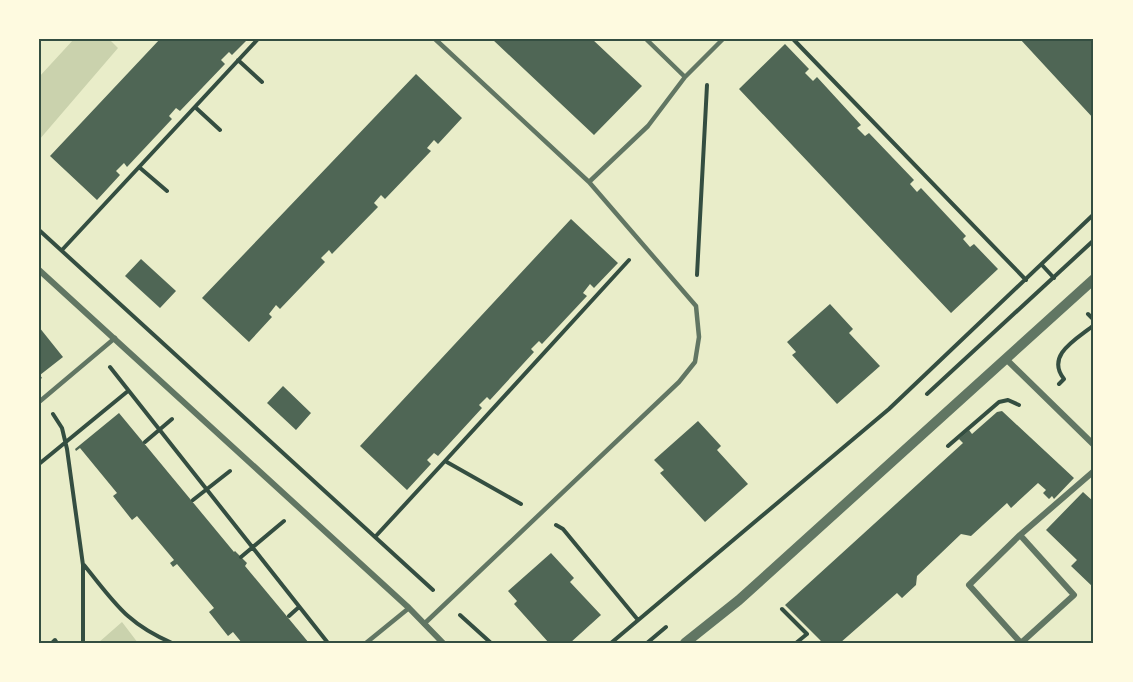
<svg xmlns="http://www.w3.org/2000/svg" width="1133" height="682" font-family="Raleway,sans-serif">
  <style>
    .green { fill: #cad2ad }
    .building { fill: #4f6655 }
    .lines { fill: none; stroke-linecap: round; stroke-linejoin: round }
    .path { stroke: #344e41; stroke-width: 4 }
    .service { stroke: #617663; stroke-width: 4.5 }
    .minor { stroke: #617663; stroke-width: 6 }
    .tertiary { stroke: #617663; stroke-width: 10 }
    .neatline { fill: none; stroke: #344e41; stroke-width: 2 }
  </style>
  <rect width="100%" height="100%" fill="#e9edc9"/>
  <path class="green" d="M 74,39 L 109,39 L 118,48 L 39,140 L 39,77 Z
    M 122,622 L 138,643 L 98,643 Z"/>
  <path class="building" d="M 160,39 L 248,39 L 232,55 L 229,52 L 221,60 L 225,64 L 180,111 L 176,108 L 169,116 L 172,119 L 127,167 L 124,163 L 116,171 L 120,175 L 97,200 L 50,156 Z
    M 492,39 L 592,39 L 642,86 L 594,135 Z
    M 1020,39 L 1094,39 L 1094,119 Z
    M 785,44 L 809,69 L 805,73 L 813,81 L 817,77 L 861,125 L 857,128 L 865,136 L 869,133 L 914,180 L 910,184 L 917,192 L 921,188 L 966,236 L 963,239 L 970,247 L 974,244 L 998,269 L 951,313 L 739,89 Z
    M 416,74 L 462,118 L 438,144 L 434,140 L 427,148 L 431,151 L 385,199 L 381,195 L 374,203 L 378,207 L 332,254 L 329,250 L 321,258 L 325,262 L 280,309 L 276,305 L 269,314 L 272,317 L 249,342 L 202,298 Z
    M 571,219 L 618,263 L 594,288 L 590,284 L 583,293 L 587,296 L 542,344 L 539,341 L 531,349 L 534,352 L 490,400 L 487,397 L 479,405 L 482,408 L 438,456 L 434,453 L 427,460 L 431,464 L 407,490 L 360,446 Z
    M 141,259 L 176,291 L 160,308 L 125,276 Z
    M 830,304 L 853,329 L 849,333 L 880,366 L 837,404 L 792,355 L 796,352 L 787,342 Z
    M 39,327 L 63,357 L 40,375 L 42,378 L 39,380 Z
    M 283,386 L 311,413 L 296,430 L 267,403 Z
    M 1002,411 L 1074,478 L 1054,499 L 1052,496 L 1049,499 L 1043,493 L 1046,490 L 1038,483 L 1011,508 L 1007,503 L 971,536 L 961,534 L 917,576 L 916,585 L 902,598 L 897,593 L 840,643 L 823,643 L 785,605 L 963,443 L 959,439 L 969,430 L 972,434 L 997,412 Z
    M 119,413 L 234,552 L 235,551 L 247,563 L 245,566 L 309,643 L 242,643 L 233,632 L 228,636 L 209,612 L 214,608 L 177,564 L 173,567 L 170,563 L 174,560 L 137,516 L 132,520 L 113,496 L 117,493 L 80,448 L 76,451 L 75,449 Z
    M 698,421 L 721,446 L 717,450 L 748,484 L 705,522 L 660,473 L 664,470 L 654,460 Z
    M 1083,492 L 1094,502 L 1094,588 L 1071,566 L 1077,560 L 1046,530 Z
    M 551,553 L 574,578 L 570,582 L 601,615 L 570,643 L 549,643 L 514,604 L 517,601 L 508,591 Z"/>
  <g class="lines">
    <path class="path" d="M 793,39 L 1026,280
      M 238,60 L 262,82
      M 195,107 L 220,130
      M 139,167 L 167,191
      M 39,230 L 433,590
      M 62,250 L 258,39
      M 1042,265 L 1054,278
      M 697,275 L 707,85
      M 1088,314 L 1094,320
      M 110,367 L 328,643
      M 1059,384 L 1064,379 C 1045,355 1077,339 1094,325
      M 927,394 L 1094,240
      M 53,414 L 62,428 L 67,449 L 83,565 L 83,643
      M 145,442 L 172,419
      M 948,446 L 999,402 L 1008,400 L 1019,405
      M 445,461 L 629,260
      M 39,464 L 128,391
      M 193,500 L 230,471
      M 556,525 L 563,529 L 638,620
      M 375,537 L 445,461 L 521,504
      M 241,557 L 284,521
      M 84,565 C 115,603 126,623 172,643
      M 782,609 L 807,634 L 796,643
      M 460,615 L 491,643
      M 289,616 L 299,607
      M 52,643 L 55,640 L 57,643
      M 611,643 L 889,409 L 1094,214
      M 647,643 L 666,627"/>
    <path class="service" d="M 435,39 L 589,182 L 648,126 L 685,77 L 723,39
      M 646,39 L 685,77
      M 39,402 L 115,338
      M 424,624 L 679,382 L 695,362 L 699,337 L 696,306 L 589,182
      M 366,643 L 409,608"/>
    <path class="minor" d="M 39,270 L 409,608 L 443,643
      M 1006,359 L 1094,445
      M 1020,535 L 1074,595 L 1021,643
      M 1021,643 L 969,585 L 1020,535 L 1094,471"/>
    <path class="tertiary" d="M 685,643 L 739,600 L 1094,279"/>
  </g>
  <rect width="1133" height="682" fill="none" stroke="#fefae0" stroke-width="81"/>
  <rect x="40" y="40" width="1052" height="602" class="neatline"/>
</svg>
